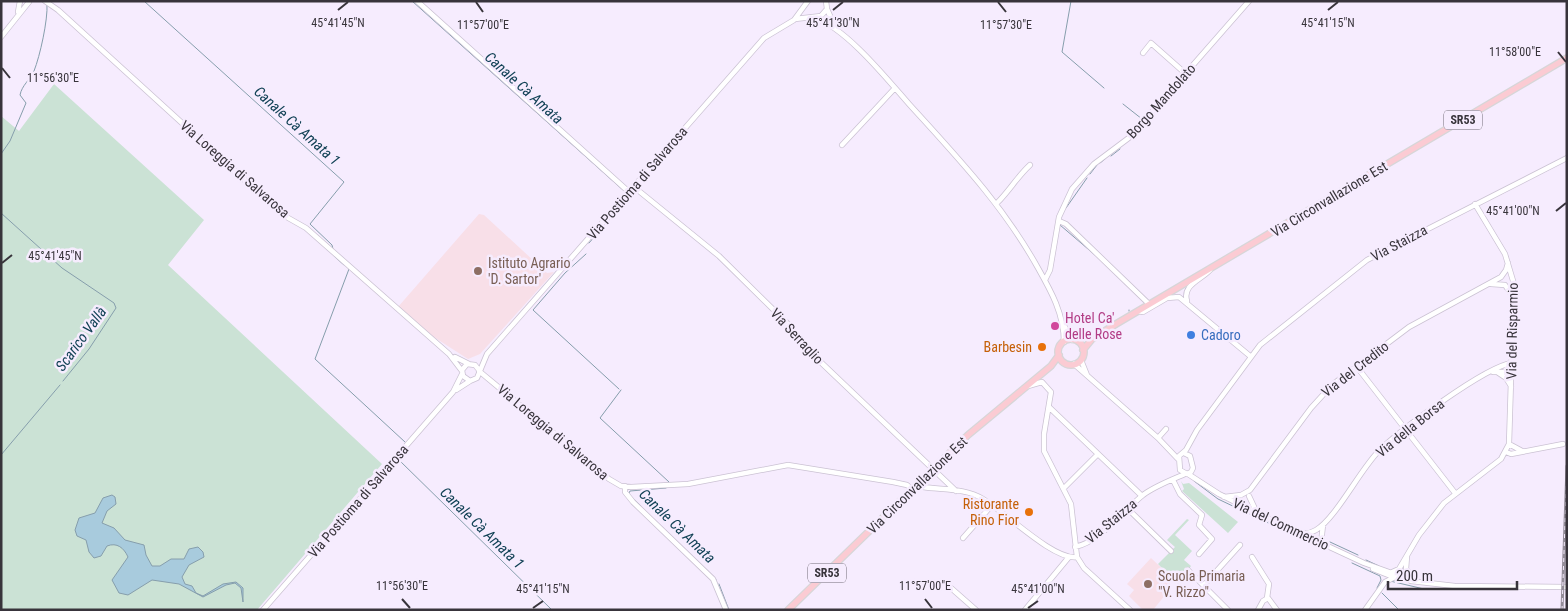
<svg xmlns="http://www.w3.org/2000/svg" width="1568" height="611" font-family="'Roboto Condensed',sans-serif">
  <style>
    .education { fill: #f8dfe8 }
    .green { fill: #cbe2d5 }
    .water { fill: #a8cbdd; stroke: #869eac }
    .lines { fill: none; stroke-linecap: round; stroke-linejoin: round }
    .stream { stroke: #869eac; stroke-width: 1 }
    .minor-casing { stroke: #cbc2d3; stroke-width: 6 }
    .major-casing { stroke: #d7d6d8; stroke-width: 8 }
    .minor { stroke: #fff; stroke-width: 4.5 }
    .major { stroke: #fbcbd3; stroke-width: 5.5 }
    .rail-casing { stroke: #948d99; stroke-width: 3 }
    .rail { stroke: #f6ecfe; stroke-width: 1; stroke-dasharray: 4; stroke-linecap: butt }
    .ticks { fill: none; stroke: #38343b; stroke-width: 2 }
    .education-dot { fill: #8d6e63; stroke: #f6ecfe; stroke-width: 2 }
    .hotel-dot { fill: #d1479c; stroke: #f6ecfe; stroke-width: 2 }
    .shop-dot { fill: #3f7fe0; stroke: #f6ecfe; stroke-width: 2 }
    .food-dot { fill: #e8710a; stroke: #f6ecfe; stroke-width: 2 }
    .labels { text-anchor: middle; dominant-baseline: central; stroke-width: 5; stroke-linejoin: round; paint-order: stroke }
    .shield { fill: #f6ecfe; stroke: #716b76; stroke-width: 1 }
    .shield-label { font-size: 12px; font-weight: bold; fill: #38343b }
    .street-label { font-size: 14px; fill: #38343b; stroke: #f6ecfe }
    .education-label { font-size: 14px; fill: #785e54; stroke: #f6ecfe; text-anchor: start }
    .hotel-label { font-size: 14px; fill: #b23c85; stroke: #f6ecfe; text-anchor: start }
    .shop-label { font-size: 14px; fill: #366cbe; stroke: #f6ecfe; text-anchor: start }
    .food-label { font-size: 14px; fill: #c56008; stroke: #f6ecfe; text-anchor: end }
    .water-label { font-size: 15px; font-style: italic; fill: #114155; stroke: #f6ecfe }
    .ticks-label { font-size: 12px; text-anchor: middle; fill: #38343b; stroke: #f6ecfe; stroke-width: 5; stroke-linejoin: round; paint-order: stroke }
  </style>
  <rect width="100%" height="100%" fill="#f6ecfe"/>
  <path class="education" d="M 479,214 L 484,215 L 547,273 L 554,272 L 480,354 L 468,359 L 426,332 L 398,307 Z
    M 1151,558 L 1169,575 L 1167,578 L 1170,582 L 1170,589 L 1153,610 L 1143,610 L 1129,596 L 1134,590 L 1127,584 Z"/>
  <path class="green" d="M 54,84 L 204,220 L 168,265 L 382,464 L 257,610 L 1,610 L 1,116 L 19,131 Z
    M 1181,481 L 1183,484 L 1189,483 L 1238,522 L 1228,533 L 1182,491 L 1184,489 Z
    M 1187,519 L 1189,520 L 1175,535 L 1192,551 L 1184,560 L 1191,566 L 1178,584 L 1158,564 L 1175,547 L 1167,540 Z"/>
  <path class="water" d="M 112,495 L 115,497 L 116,504 L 107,511 L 102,523 L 114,528 L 125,540 L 144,545 L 146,555 L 152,566 L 160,566 L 171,559 L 184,559 L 189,549 L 198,547 L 203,552 L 204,557 L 189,565 L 182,577 L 185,584 L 192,586 L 196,593 L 203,596 L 223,584 L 236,582 L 243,588 L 243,602 L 241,588 L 235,583 L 226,585 L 203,597 L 179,584 L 152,580 L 128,595 L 119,593 L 112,580 L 128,557 C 124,548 117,542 107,546 L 101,556 L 94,558 L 89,552 L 86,540 L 77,536 L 75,530 L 79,518 L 95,513 L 103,498 Z"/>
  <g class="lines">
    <path class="stream" d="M 144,1 L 344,182 L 310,224 L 332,245 L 333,249
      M 412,1 L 623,190
      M 1071,1 L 1062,52 L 1104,88
      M 1123,104 L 1142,119
      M 1130,133 L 1137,126
      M 1,154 L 10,141 L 26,103 L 20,95 C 22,85 30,80 34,71 C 40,56 48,20 47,4
      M 1111,156 L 1120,149
      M 1100,163 L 1105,159
      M 1090,174 L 1097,165
      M 1066,208 L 1087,178
      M 1,213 L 62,268 L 114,303 L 116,308 L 89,349 L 63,381
      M 1060,225 L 1095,255
      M 589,243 L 630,196
      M 586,254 L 565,273 L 533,310 L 619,389
      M 334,256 L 344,265
      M 349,269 L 315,359 L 405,442
      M 1129,310 L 1129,311
      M 621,390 L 600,418 L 669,482
      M 1,455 L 60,385
      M 394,456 L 402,446
      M 399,460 L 552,610
      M 1194,481 L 1218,499 L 1281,529
      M 629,493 L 630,491 L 666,488
      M 631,497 L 641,506
      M 665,530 L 716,579
      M 1330,542 L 1358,555
      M 1366,560 L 1379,566
      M 1352,563 L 1380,576 L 1381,580 L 1377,588
      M 1390,581 L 1424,589
      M 719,584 L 729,610
      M 1382,593 L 1399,610"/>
    <defs>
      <path id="minor" d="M 45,1 L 58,10 L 283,215 L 306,228 L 449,354 L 462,371
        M 417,1 L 629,192
        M 827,9 L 834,25
        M 18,12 L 20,1
        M 815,18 C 846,28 887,79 909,104 C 957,157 1003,205 1038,268 C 1051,291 1064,314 1064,342
        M 795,19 L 821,16 L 827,9 L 826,1
        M 1,37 L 29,2
        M 1143,53 L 1151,43 L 1186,74
        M 842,145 L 895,88
        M 634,187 L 719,256 L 788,324 L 809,351 L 956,491
        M 997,203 C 1010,190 1017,177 1030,165
        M 1059,221 L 1066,224 L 1149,304
        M 1045,280 L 1050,270 L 1059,217 L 1072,189 L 1094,164 L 1130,137 L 1249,1
        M 1491,284 L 1505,285 L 1514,298
        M 1187,301 C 1182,285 1201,280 1210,270
        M 1138,311 L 1143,312 L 1167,298 L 1179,297 L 1250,356
        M 1065,327 L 1072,340
        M 455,357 L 469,364
        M 1081,360 L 1087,375
        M 1074,364 L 1158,438 L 1178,459
        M 1357,367 L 1455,493
        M 479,370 L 475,365 L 467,364 L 462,370 L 463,376 L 470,381 L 477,378 L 487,354 L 764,38 L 794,20 L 808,1
        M 479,371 L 609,479 L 621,486 L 631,487 L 688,484 L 788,465 L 893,482 L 907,485 L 912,489
        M 1493,372 L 1504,372 L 1512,367
        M 1497,372 L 1506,378 L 1511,386
        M 1028,386 L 1042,382 L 1051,392 L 1044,434 L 1044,451 L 1071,504 L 1077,557 L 1084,568 L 1130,610
        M 456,390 L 470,381
        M 1050,408 L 1142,496
        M 1158,438 L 1166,429
        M 1509,444 L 1522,451
        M 1506,452 L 1511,454 L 1563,444
        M 1184,453 L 1190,456 L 1193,468 L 1191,472 L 1187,474 L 1180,470 L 1179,456 L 1186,450 L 1197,430 L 1260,345 L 1367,260 L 1567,158
        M 1188,474 L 1219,494 L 1278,523 L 1364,563 L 1414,581
        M 1173,480 L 1180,494 L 1202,515 L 1199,525 L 1212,539 L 1199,554
        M 918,483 L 923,487 C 942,490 966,488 983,499 C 1004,511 1054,561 1077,557
        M 625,486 L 625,492 L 633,502 L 713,579 L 726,610
        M 1064,488 L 1098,454
        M 1249,496 L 1256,511
        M 1224,497 L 1241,495 L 1250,490 L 1311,408 L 1332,385 L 1409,327 L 1501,277 L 1506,270 L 1508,263
        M 1128,509 L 1171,551
        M 1301,533 C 1306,534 1311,533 1316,530 C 1335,519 1359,472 1377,453 C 1397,432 1486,366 1512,363
        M 963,538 L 992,505
        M 1321,543 L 1323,525
        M 1075,547 C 1100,542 1123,511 1143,495 C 1155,486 1171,480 1185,474
        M 1407,556 L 1406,569 L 1415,580
        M 1252,557 L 1269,584 L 1267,598
        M 1373,569 L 1401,580
        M 1188,570 L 1228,610
        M 1390,573 L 1399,569 L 1419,535 L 1444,503 L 1501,459 L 1509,444 L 1514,284 L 1505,254 L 1475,204
        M 1411,581 L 1455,586 L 1567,587
        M 1204,585 L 1240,545
        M 951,588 L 976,610
        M 263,610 L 453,392 L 462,374
        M 1025,610 L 1069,557
        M 1258,610 L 1263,601 L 1268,598 L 1277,610
        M 1365,610 L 1385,582 L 1393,578"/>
      <path id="major" d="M1058 352a13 13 0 1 1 26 0a13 13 0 1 1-26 0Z
        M 1083,350 L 1092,339 L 1116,324 L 1567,58
        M 788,610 L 968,435 L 1051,366 L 1059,355"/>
    </defs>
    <use href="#minor" class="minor-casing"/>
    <use href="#major" class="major-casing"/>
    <use href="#minor" class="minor"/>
    <use href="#major" class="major"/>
    <defs>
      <path id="rail" d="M 1562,610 L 1567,466"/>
    </defs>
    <use href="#rail" class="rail-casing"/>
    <use href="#rail" class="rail"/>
  </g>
  <path class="ticks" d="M 476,2 L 483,12M 998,2 L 1006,12M 338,10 L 348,2M 833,10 L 843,2M 1328,10 L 1338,2M 1558,52 L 1566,62M 2,68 L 10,78M 1556,211 L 1566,203M 2,263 L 12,255M 402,599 L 410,608M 925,599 L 932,608M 533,608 L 543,601M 1028,608 L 1038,601"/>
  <g class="education-dot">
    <circle cx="478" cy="271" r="5"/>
    <circle cx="1148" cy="584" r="5"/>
  </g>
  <circle class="hotel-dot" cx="1055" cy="326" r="5"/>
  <circle class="shop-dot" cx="1191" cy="335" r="5"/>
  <g class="food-dot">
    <circle cx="1042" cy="347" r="5"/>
    <circle cx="1029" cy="512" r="5"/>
  </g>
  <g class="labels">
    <g class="shield">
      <rect x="1444" y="110.5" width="38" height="19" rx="4"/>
      <rect x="808" y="563.5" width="38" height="19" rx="4"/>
    </g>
    <g class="shield-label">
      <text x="1463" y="120">SR53</text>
      <text x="827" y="573">SR53</text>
    </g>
    <g class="street-label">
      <text transform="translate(1161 101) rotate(-48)">Borgo Mandolato</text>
      <text transform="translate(235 169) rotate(41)">Via Loreggia di Salvarosa</text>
      <text transform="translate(637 183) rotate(-49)">Via Postioma di Salvarosa</text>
      <text transform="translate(1329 199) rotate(-31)">Via Circonvallazione Est</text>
      <text transform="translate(1399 243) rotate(-28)">Via Staizza</text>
      <text transform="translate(1512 331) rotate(-89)">Via del Risparmio</text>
      <text transform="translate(797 336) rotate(47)">Via Serraglio</text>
      <text transform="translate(1355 369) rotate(-38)">Via del Credito</text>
      <text transform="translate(1410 428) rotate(-39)">Via della Borsa</text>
      <text transform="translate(553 432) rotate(40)">Via Loreggia di Salvarosa</text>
      <text transform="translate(917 485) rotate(-44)">Via Circonvallazione Est</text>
      <text transform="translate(358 501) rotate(-49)">Via Postioma di Salvarosa</text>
      <text transform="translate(1111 521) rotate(-39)">Via Staizza</text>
      <text transform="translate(1281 524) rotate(25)">Via del Commercio</text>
    </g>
    <g class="education-label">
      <text x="488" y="263">Istituto Agrario<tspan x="488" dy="16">'D. Sartor'</tspan></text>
      <text x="1158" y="576">Scuola Primaria<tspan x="1158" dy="16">"V. Rizzo"</tspan></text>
    </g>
    <g class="hotel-label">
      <text x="1065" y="318">Hotel Ca'<tspan x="1065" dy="16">delle Rose</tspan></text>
    </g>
    <g class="shop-label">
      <text x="1201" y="335">Cadoro</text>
    </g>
    <g class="food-label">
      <text x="1032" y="347">Barbesin</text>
      <text x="1019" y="504">Ristorante<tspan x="1019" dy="16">Rino Fior</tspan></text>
    </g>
    <g class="water-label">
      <text transform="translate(524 88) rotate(42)">Canale Cà Amata</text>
      <text transform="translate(297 126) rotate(42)">Canale Cà Amata 1</text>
      <text transform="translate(81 339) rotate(-54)">Scarico Vallà</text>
      <text transform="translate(677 526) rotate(44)">Canale Cà Amata</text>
      <text transform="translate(482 528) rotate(44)">Canale Cà Amata 1</text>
    </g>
  </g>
  <g class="ticks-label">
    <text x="338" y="27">45°41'45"N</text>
    <text x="833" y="27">45°41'30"N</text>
    <text x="1328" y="27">45°41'15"N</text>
    <text x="483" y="29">11°57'00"E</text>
    <text x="1006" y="29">11°57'30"E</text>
    <text x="1515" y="56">11°58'00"E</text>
    <text x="53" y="82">11°56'30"E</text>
    <text x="1513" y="215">45°41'00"N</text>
    <text x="55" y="260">45°41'45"N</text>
    <text x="402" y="590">11°56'30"E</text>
    <text x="925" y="590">11°57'00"E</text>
    <text x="543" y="593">45°41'15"N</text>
    <text x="1038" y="593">45°41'00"N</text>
  </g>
  <rect width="1568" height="611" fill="none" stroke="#38343b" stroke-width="5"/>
  <path d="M1388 581v8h129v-8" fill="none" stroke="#38343b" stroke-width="2.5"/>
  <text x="1396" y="581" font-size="15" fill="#38343b" stroke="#f6ecfe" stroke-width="4" paint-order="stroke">200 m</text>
</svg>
